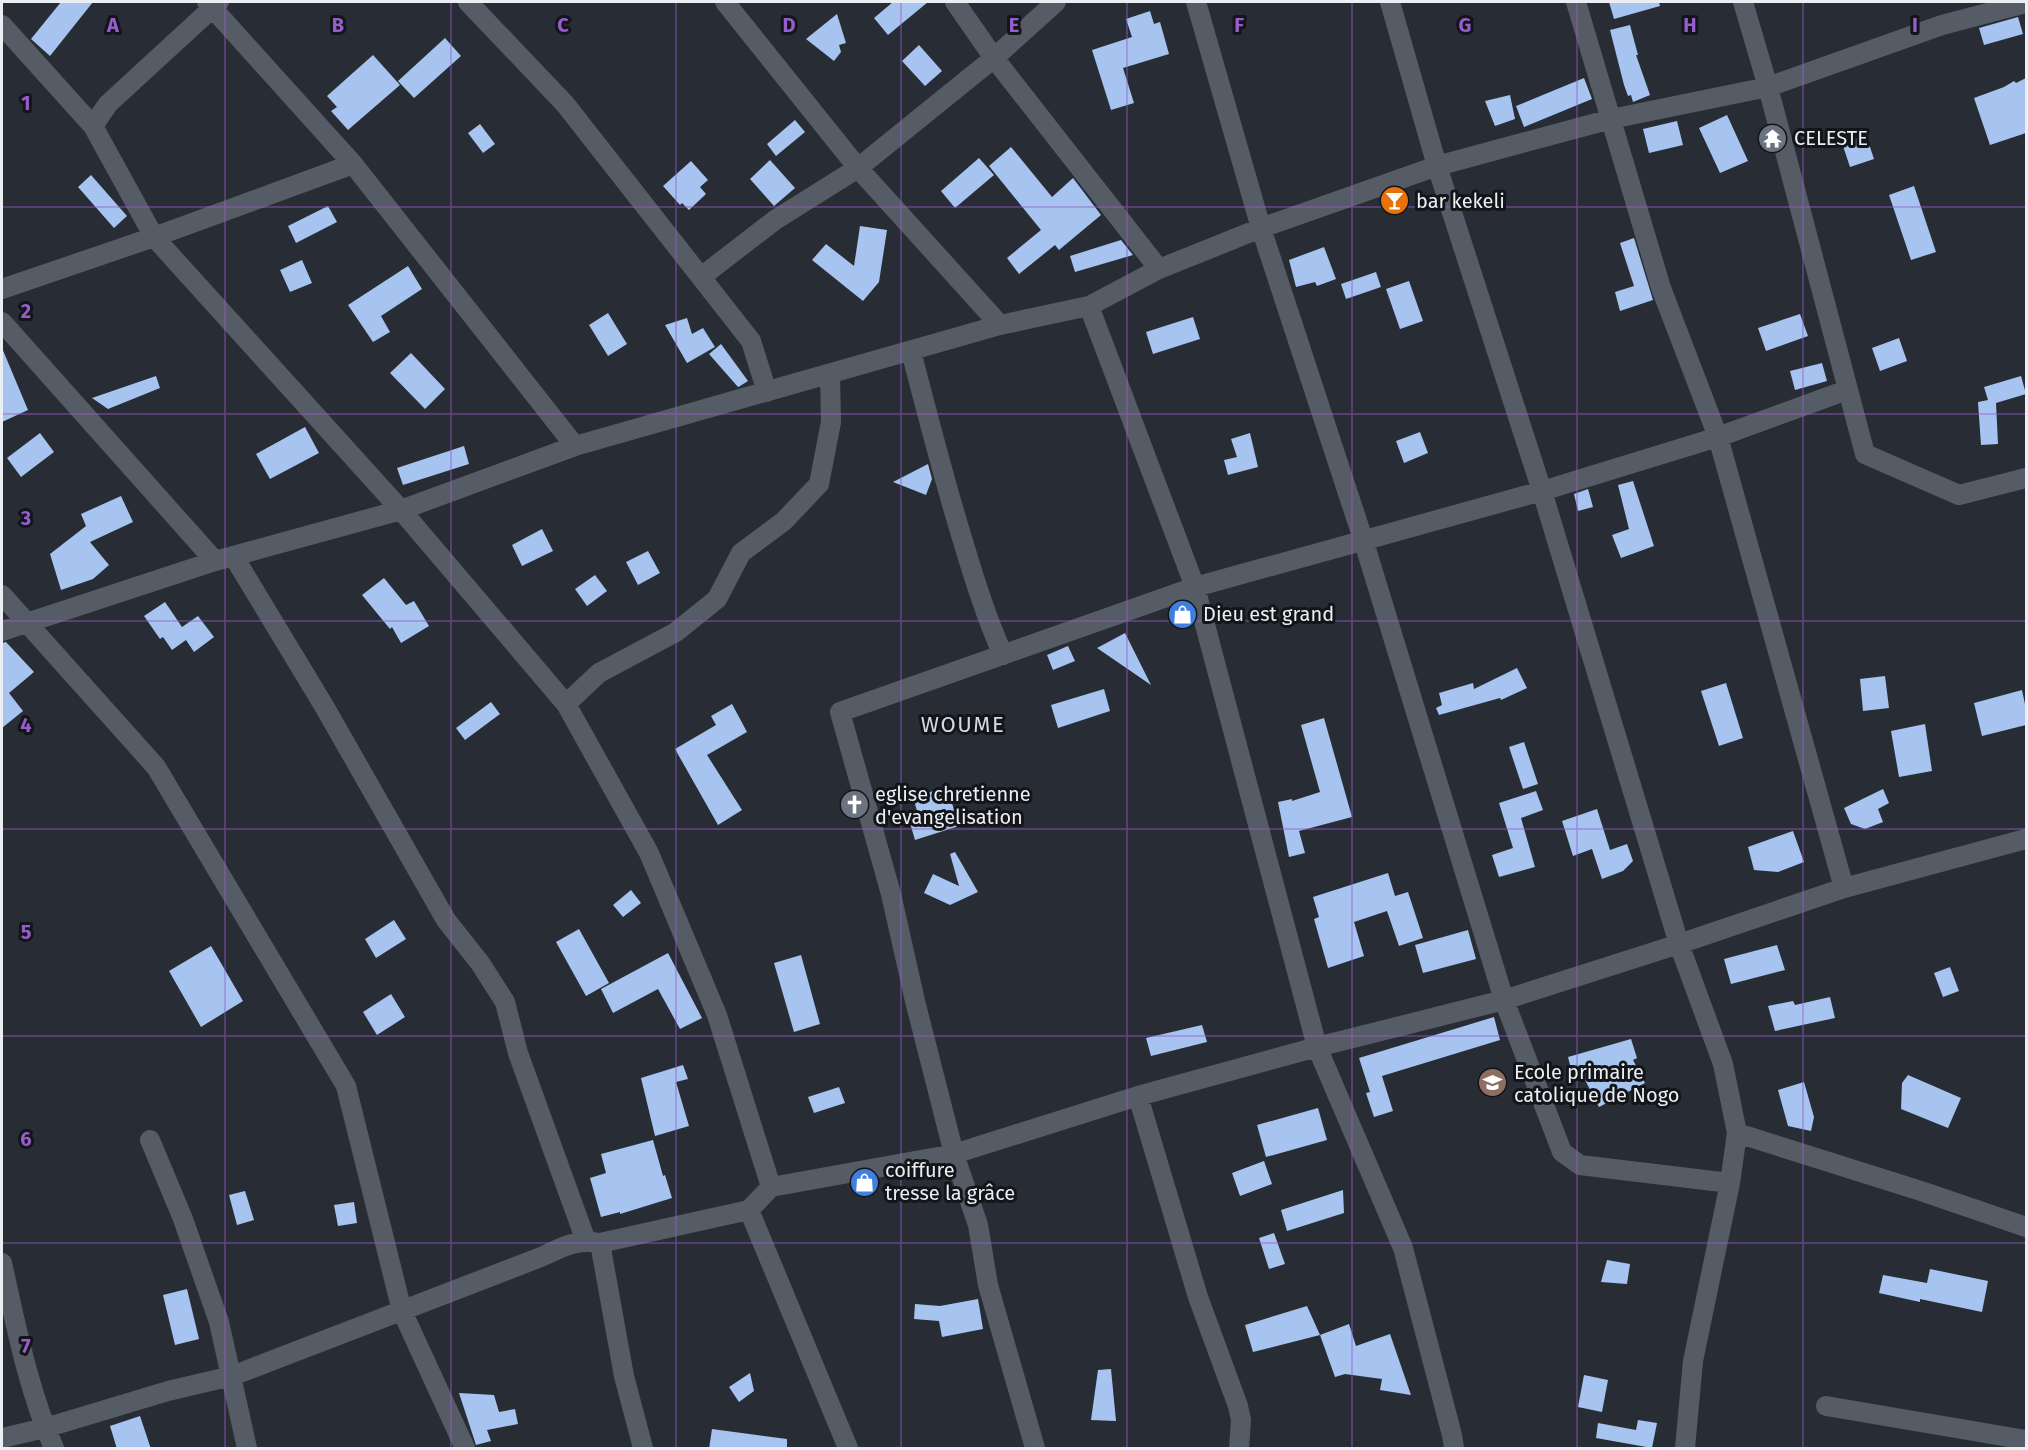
<svg xmlns="http://www.w3.org/2000/svg" width="2028" height="1450" font-family="'Fira Sans',sans-serif">
  <style>
    .building { fill: #a6c4ef }
    .lines { fill: none; stroke-linecap: round; stroke-linejoin: round }
    .minor { stroke: #565c65; stroke-width: 20 }
    .grid { fill: none; stroke: #975dcc; stroke-width: 1.5; stroke-opacity: 0.55 }
    .labels { text-anchor: middle; dominant-baseline: central; stroke-width: 6; stroke-linejoin: round; paint-order: stroke }
    .poi-label { font-size: 20px; fill: #ebeff4; stroke: #131519; text-anchor: start }
    .quarter-label { font-size: 22px; letter-spacing: 1.5px; fill: #d3dae4; stroke: #131519 }
    .grid-label { font-size: 20px; text-anchor: middle; font-weight: bold; fill: #975dcc; stroke: #131519; stroke-width: 6; stroke-linejoin: round; paint-order: stroke }
  </style>
  <rect width="100%" height="100%" fill="#282d35"/>
  <path class="building" d="M 61,2 L 93,2 L 50,56 L 31,39 Z
    M 893,2 L 928,2 L 888,35 L 874,18 Z
    M 1609,2 L 1659,2 L 1660,6 L 1614,19 Z
    M 1150,11 L 1154,24 L 1160,22 L 1169,54 L 1123,68 L 1134,103 L 1111,110 L 1092,50 L 1132,37 L 1126,19 Z
    M 837,14 L 846,43 L 839,45 L 841,52 L 834,61 L 806,39 Z
    M 2018,17 L 2023,34 L 1984,45 L 1979,28 Z
    M 1630,25 L 1638,55 L 1636,55 L 1650,95 L 1633,102 L 1631,95 L 1628,96 L 1624,85 L 1610,30 Z
    M 445,38 L 461,56 L 414,98 L 398,81 Z
    M 919,45 L 942,71 L 925,86 L 902,61 Z
    M 373,55 L 400,85 L 348,130 L 331,111 L 337,107 L 327,96 Z
    M 1584,78 L 1592,99 L 1524,127 L 1516,106 Z
    M 2026,78 L 2026,133 L 1990,145 L 1974,98 L 2004,87 L 2014,81 L 2016,83 Z
    M 1510,95 L 1515,119 L 1495,126 L 1485,101 Z
    M 1727,115 L 1748,161 L 1720,173 L 1699,128 Z
    M 795,120 L 805,132 L 776,156 L 767,144 Z
    M 1677,121 L 1683,145 L 1649,153 L 1643,129 Z
    M 480,124 L 495,144 L 483,153 L 468,133 Z
    M 1866,135 L 1874,159 L 1850,167 L 1842,143 Z
    M 1011,147 L 1052,197 L 1073,178 L 1101,215 L 1059,250 L 1055,245 L 1019,274 L 1007,258 L 1041,230 L 989,166 Z
    M 979,158 L 994,175 L 955,208 L 941,191 Z
    M 770,160 L 795,188 L 774,206 L 750,179 Z
    M 691,161 L 708,180 L 700,187 L 706,194 L 689,210 L 682,203 L 680,205 L 663,186 Z
    M 91,175 L 127,216 L 114,228 L 78,187 Z
    M 1914,186 L 1936,252 L 1911,260 L 1889,195 Z
    M 328,206 L 337,222 L 296,243 L 288,226 Z
    M 860,226 L 887,230 L 879,282 L 863,301 L 812,260 L 826,244 L 854,266 Z
    M 1634,238 L 1653,300 L 1620,311 L 1615,292 L 1634,286 L 1620,243 Z
    M 1121,240 L 1133,255 L 1075,272 L 1070,256 Z
    M 1324,247 L 1336,279 L 1317,286 L 1315,282 L 1296,287 L 1289,260 Z
    M 302,260 L 312,283 L 290,292 L 280,270 Z
    M 408,266 L 422,289 L 381,316 L 390,332 L 373,342 L 348,305 Z
    M 1376,272 L 1381,287 L 1346,299 L 1341,284 Z
    M 1409,281 L 1423,321 L 1400,329 L 1386,289 Z
    M 608,313 L 627,344 L 608,356 L 589,325 Z
    M 1800,314 L 1808,336 L 1766,351 L 1758,328 Z
    M 1193,317 L 1200,339 L 1153,354 L 1146,332 Z
    M 687,318 L 692,334 L 703,328 L 715,347 L 687,363 L 665,325 Z
    M 1899,338 L 1907,361 L 1880,371 L 1872,348 Z
    M 721,344 L 748,381 L 740,386 L 738,387 L 709,354 Z
    M 2,348 L 28,410 L 2,422 Z
    M 411,353 L 445,389 L 425,409 L 390,373 Z
    M 1822,363 L 1827,381 L 1795,390 L 1790,371 Z
    M 156,376 L 160,388 L 108,409 L 92,398 Z
    M 2021,376 L 2026,394 L 1996,403 L 1998,444 L 1981,445 L 1978,402 L 1988,400 L 1984,387 Z
    M 305,427 L 319,453 L 270,479 L 256,454 Z
    M 1420,432 L 1428,453 L 1404,463 L 1396,441 Z
    M 40,433 L 54,452 L 21,477 L 7,458 Z
    M 1250,433 L 1258,467 L 1228,475 L 1224,460 L 1237,457 L 1231,439 Z
    M 464,446 L 469,464 L 403,485 L 397,468 Z
    M 928,464 L 932,479 L 926,495 L 893,482 Z
    M 1633,481 L 1654,546 L 1621,558 L 1612,535 L 1629,529 L 1618,485 Z
    M 1588,489 L 1593,507 L 1578,511 L 1574,494 Z
    M 121,496 L 133,522 L 90,542 L 109,565 L 93,579 L 61,590 L 50,554 L 86,526 L 81,514 Z
    M 542,529 L 553,551 L 522,566 L 512,545 Z
    M 648,551 L 660,573 L 638,585 L 626,562 Z
    M 595,575 L 607,591 L 587,606 L 575,589 Z
    M 384,578 L 406,605 L 414,601 L 429,626 L 401,643 L 392,627 L 390,629 L 362,595 Z
    M 165,602 L 182,627 L 198,616 L 214,637 L 194,652 L 186,640 L 172,650 L 163,637 L 160,639 L 144,616 Z
    M 1125,633 L 1151,685 L 1097,648 Z
    M 6,642 L 34,672 L 9,693 L 23,711 L 2,728 L 2,643 Z
    M 1068,646 L 1075,661 L 1053,670 L 1047,655 Z
    M 1517,668 L 1527,688 L 1501,700 L 1500,698 L 1439,715 L 1436,708 L 1442,705 L 1439,693 L 1473,683 L 1474,689 Z
    M 1885,676 L 1889,708 L 1863,711 L 1860,679 Z
    M 1726,683 L 1743,738 L 1719,746 L 1701,691 Z
    M 1104,689 L 1110,711 L 1058,728 L 1051,705 Z
    M 2022,690 L 2026,709 L 2026,725 L 1982,736 L 1974,703 Z
    M 491,702 L 500,714 L 465,740 L 456,728 Z
    M 732,704 L 747,732 L 707,755 L 742,810 L 718,825 L 675,749 L 716,725 L 711,716 Z
    M 1324,718 L 1352,817 L 1299,831 L 1305,853 L 1289,857 L 1278,802 L 1292,799 L 1292,801 L 1320,792 L 1301,725 Z
    M 1925,724 L 1932,771 L 1899,777 L 1891,731 Z
    M 1524,742 L 1538,784 L 1523,789 L 1509,747 Z
    M 947,787 L 959,826 L 915,840 L 910,823 L 919,818 L 913,797 Z
    M 1883,789 L 1889,803 L 1878,809 L 1883,822 L 1865,829 L 1851,824 L 1844,808 Z
    M 1536,791 L 1543,810 L 1521,818 L 1535,867 L 1499,877 L 1492,855 L 1513,848 L 1499,803 Z
    M 1597,809 L 1610,850 L 1627,844 L 1633,861 L 1623,871 L 1602,879 L 1592,849 L 1573,856 L 1562,821 Z
    M 1793,831 L 1804,862 L 1778,872 L 1754,870 L 1748,847 Z
    M 955,852 L 978,892 L 950,905 L 924,893 L 933,874 L 959,886 L 950,854 Z
    M 1388,873 L 1395,896 L 1408,892 L 1423,938 L 1399,946 L 1387,911 L 1354,922 L 1364,956 L 1328,968 L 1314,919 L 1319,917 L 1313,897 Z
    M 631,890 L 641,903 L 623,917 L 613,905 Z
    M 394,920 L 406,939 L 376,958 L 365,939 Z
    M 579,929 L 609,983 L 586,996 L 556,942 Z
    M 1468,930 L 1476,959 L 1423,973 L 1415,945 Z
    M 1777,945 L 1785,970 L 1731,984 L 1724,959 Z
    M 211,946 L 243,1001 L 201,1027 L 169,971 Z
    M 668,953 L 702,1018 L 680,1029 L 658,989 L 613,1013 L 601,989 Z
    M 801,955 L 820,1024 L 794,1032 L 774,963 Z
    M 1950,967 L 1959,991 L 1943,997 L 1934,973 Z
    M 391,994 L 405,1017 L 377,1035 L 363,1012 Z
    M 1830,997 L 1835,1018 L 1775,1031 L 1768,1006 L 1793,1001 L 1795,1005 Z
    M 1494,1017 L 1500,1040 L 1382,1076 L 1393,1111 L 1374,1117 L 1366,1093 L 1370,1092 L 1359,1058 Z
    M 1202,1025 L 1207,1042 L 1151,1056 L 1146,1038 Z
    M 1631,1039 L 1637,1058 L 1633,1060 L 1645,1083 L 1599,1107 L 1584,1078 L 1574,1081 L 1568,1057 Z
    M 683,1065 L 688,1079 L 676,1082 L 689,1126 L 655,1136 L 641,1078 Z
    M 1908,1075 L 1961,1098 L 1948,1128 L 1901,1109 L 1902,1083 Z
    M 1804,1082 L 1814,1117 L 1811,1131 L 1788,1126 L 1778,1090 Z
    M 839,1087 L 845,1103 L 814,1113 L 808,1097 Z
    M 1318,1108 L 1327,1140 L 1266,1157 L 1257,1125 Z
    M 653,1140 L 663,1176 L 665,1175 L 672,1198 L 620,1214 L 620,1212 L 601,1217 L 590,1178 L 606,1173 L 601,1154 Z
    M 1264,1161 L 1272,1184 L 1240,1196 L 1232,1173 Z
    M 1343,1190 L 1344,1213 L 1287,1231 L 1281,1210 Z
    M 245,1191 L 254,1220 L 237,1225 L 229,1195 Z
    M 354,1202 L 357,1223 L 338,1226 L 334,1205 Z
    M 1274,1233 L 1285,1264 L 1269,1269 L 1259,1238 Z
    M 1607,1260 L 1630,1264 L 1627,1284 L 1601,1282 Z
    M 1930,1269 L 1988,1281 L 1982,1312 L 1920,1299 L 1920,1302 L 1879,1293 L 1883,1275 L 1927,1283 Z
    M 187,1289 L 199,1339 L 175,1345 L 163,1295 Z
    M 978,1299 L 983,1329 L 942,1337 L 939,1321 L 914,1319 L 915,1304 L 940,1306 Z
    M 1307,1306 L 1320,1335 L 1253,1352 L 1245,1325 Z
    M 1349,1324 L 1356,1346 L 1390,1334 L 1411,1395 L 1380,1390 L 1382,1379 L 1345,1374 L 1335,1377 L 1320,1335 Z
    M 1111,1369 L 1116,1421 L 1091,1420 L 1098,1370 Z
    M 750,1373 L 754,1391 L 739,1402 L 729,1387 Z
    M 1584,1375 L 1608,1380 L 1602,1412 L 1578,1407 Z
    M 459,1393 L 494,1395 L 499,1412 L 515,1409 L 518,1424 L 487,1430 L 491,1441 L 476,1445 Z
    M 140,1416 L 151,1449 L 117,1449 L 110,1426 Z
    M 1638,1420 L 1657,1423 L 1652,1448 L 1596,1438 L 1598,1423 L 1636,1430 Z
    M 712,1429 L 787,1439 L 787,1449 L 709,1449 Z"/>
  <g class="lines">
    <path class="minor" d="M 207,2 L 353,164
      M 219,2 L 108,104 L 93,126 L 154,237 L 401,510 L 566,704 L 649,853 L 717,1015 L 771,1187
      M 468,2 L 565,104 L 751,341 L 767,392
      M 725,2 L 858,168 L 1000,325
      M 955,2 L 994,58 L 1159,269
      M 1196,2 L 1261,228 L 1363,539 L 1504,1000 L 1562,1152 L 1580,1165 L 1730,1183
      M 1390,2 L 1437,166 L 1542,491 L 1679,944 L 1723,1064 L 1737,1133 L 1730,1183 L 1693,1361 L 1685,1448
      M 1576,2 L 1661,288 L 1718,437 L 1844,888
      M 1743,2 L 1768,87 L 1865,454 L 1959,495 L 2026,478
      M 2,25 L 93,126
      M 701,277 L 775,220 L 858,168 L 994,58 L 1056,2
      M 2,289 L 154,237 L 353,164 L 575,446 L 1000,325 L 1089,306 L 1159,269 L 1261,228 L 1437,166 L 1611,119 L 1768,87 L 1942,25 L 2026,3
      M 1089,306 L 1195,587 L 1317,1047 L 1403,1248 L 1452,1435 L 1454,1448
      M 2,322 L 215,561
      M 911,351 C 927,413 943,476 962,538 C 974,578 986,617 1003,655
      M 234,557 L 324,706 L 446,920 L 480,963 L 505,1002 L 518,1053 L 586,1241
      M 2,595 L 156,767 L 346,1086 L 402,1311 L 465,1448
      M 2,631 L 215,561 L 401,510 L 575,446
      M 566,704 L 599,673 L 676,632 L 717,599 L 741,553 L 784,521 L 819,484 L 831,422 L 830,374
      M 1138,1096 L 1198,1297 L 1238,1406 L 1241,1420 L 1239,1448
      M 1737,1133 L 1921,1191 L 2026,1227
      M 150,1140 L 183,1219 L 219,1322 L 247,1448
      M 749,1210 L 848,1448
      M 600,1243 L 624,1376 L 643,1448
      M 2,1263 C 16,1325 28,1390 54,1448
      M 1826,1406 L 2026,1440
      M 2,1438 L 45,1428 L 168,1391 L 232,1376 L 541,1257 C 563,1247 575,1239 600,1243 L 749,1210 L 771,1187 L 954,1154 L 1138,1096 L 1317,1047 L 1504,1000 L 1679,944 L 1844,888 L 2026,839
      M 1035,1448 L 988,1285 L 978,1225 L 954,1154 L 915,1001 L 891,894 L 840,712 L 1195,587 L 1542,491 L 1718,437 L 1847,390"/>
  </g>
  <path class="grid" d="M 225,2 L 225,1448M 451,2 L 451,1448M 676,2 L 676,1448M 901,2 L 901,1448M 1127,2 L 1127,1448M 1352,2 L 1352,1448M 1577,2 L 1577,1448M 1803,2 L 1803,1448M 2,207 L 2026,207M 2,414 L 2026,414M 2,621 L 2026,621M 2,829 L 2026,829M 2,1036 L 2026,1036M 2,1243 L 2026,1243"/>
  <defs>
    <symbol id="temple-disc" viewBox="-11 -11 22 22"><circle r="9.5" fill="#6b7280" stroke="#131519"/><path d="M0-6L5-2H3V0L6.5 2.5H4V6H1.5V3h-3V6H-4V2.5H-6.5L-3 0V-2H-5Z" fill="#fff"/></symbol>
    <symbol id="bar-disc" viewBox="-11 -11 22 22"><circle r="9.5" fill="#e8710a" stroke="#131519"/><path d="M-6-5H6L.8 .8V4.5H3.5V6h-7V4.5H-.8V.8Z" fill="#fff"/></symbol>
    <symbol id="shop-disc" viewBox="-11 -11 22 22"><circle r="9.5" fill="#3f7fe0" stroke="#131519"/><path d="M-5-2.5h2.3a2.7 3.5 0 0 1 5.4 0H5L5.5 6h-11ZM-1.5-2.5h3a1.5 2.3 0 0 0-3 0Z" fill="#fff"/></symbol>
    <symbol id="church-disc" viewBox="-11 -11 22 22"><circle r="9.5" fill="#6b7280" stroke="#131519"/><path d="M-1.2-6h2.4v3.5h3.3v2.4h-3.3V6h-2.4V-.1h-3.3v-2.4h3.3Z" fill="#fff"/></symbol>
    <symbol id="school-disc" viewBox="-11 -11 22 22"><circle r="9.5" fill="#8d6e63" stroke="#131519"/><path d="M0-5L7-2L0 1L-7-2ZM-4 1L0 2.5L4 1V4Q0 6-4 4Z" fill="#fff"/></symbol>
  </defs>
  <g fill-rule="evenodd">
    <use href="#temple-disc" x="1756" y="122" width="33" height="33"/>
    <use href="#bar-disc" x="1378" y="184" width="33" height="33"/>
    <use href="#shop-disc" x="1166" y="598" width="33" height="33"/>
    <use href="#church-disc" x="838" y="788" width="33" height="33"/>
    <use href="#school-disc" x="1476" y="1066" width="33" height="33"/>
    <use href="#shop-disc" x="848" y="1166" width="33" height="33"/>
  </g>
  <g class="labels">
    <g class="poi-label">
      <text x="1794" y="138">CELESTE</text>
      <text x="1416" y="201">bar kekeli</text>
      <text x="1203" y="614">Dieu est grand</text>
      <text x="875" y="794">eglise chretienne<tspan x="875" dy="23">d'evangelisation</tspan></text>
      <text x="1514" y="1072">Ecole primaire<tspan x="1514" dy="23">catolique de Nogo</tspan></text>
      <text x="885" y="1170">coiffure<tspan x="885" dy="23">tresse la grâce</tspan></text>
    </g>
    <g class="quarter-label">
      <text x="963" y="724">WOUME</text>
    </g>
  </g>
  <g class="grid-label">
    <text x="113" y="32">A</text>
    <text x="338" y="32">B</text>
    <text x="563" y="32">C</text>
    <text x="789" y="32">D</text>
    <text x="1014" y="32">E</text>
    <text x="1239" y="32">F</text>
    <text x="1465" y="32">G</text>
    <text x="1690" y="32">H</text>
    <text x="1915" y="32">I</text>
    <text x="26" y="110">1</text>
    <text x="26" y="318">2</text>
    <text x="26" y="525">3</text>
    <text x="26" y="732">4</text>
    <text x="26" y="939">5</text>
    <text x="26" y="1146">6</text>
    <text x="26" y="1353">7</text>
  </g>
  <rect width="2028" height="1450" fill="none" stroke="#ebeff4" stroke-width="6"/>
</svg>
